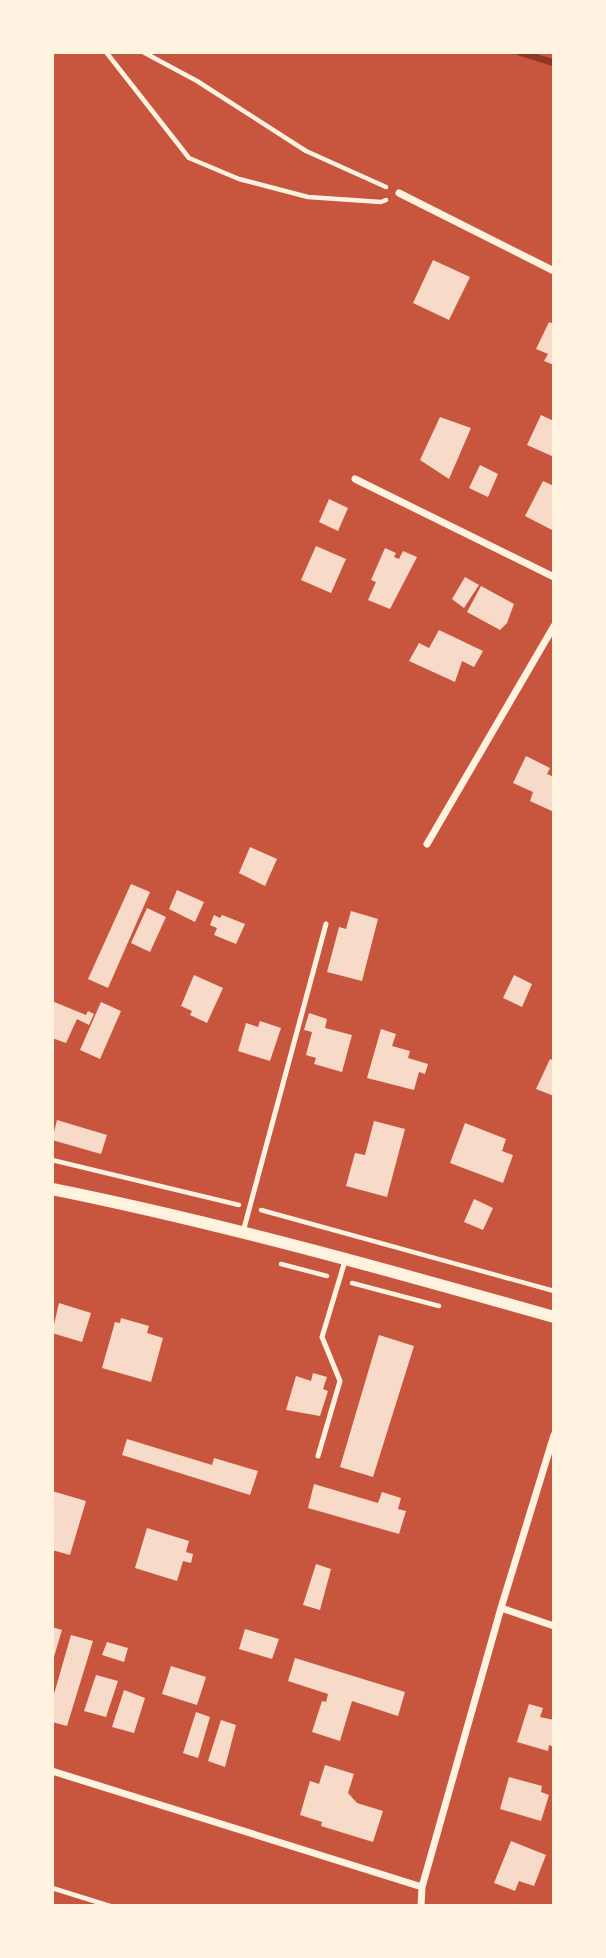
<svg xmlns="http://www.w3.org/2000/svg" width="606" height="1958" font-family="'Nunito Sans',sans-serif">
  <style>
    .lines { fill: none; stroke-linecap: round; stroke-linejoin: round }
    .stream { stroke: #8f3625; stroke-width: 7 }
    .building { fill: #f7dbc8 }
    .path { stroke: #fff3e0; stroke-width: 4.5 }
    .service { stroke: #fff3e0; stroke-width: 5 }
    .minor { stroke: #fff3e0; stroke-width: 7 }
    .tertiary { stroke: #fff3e0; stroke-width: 12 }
  </style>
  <rect width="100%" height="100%" fill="#c8553d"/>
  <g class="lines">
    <path class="stream" d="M 519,52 L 554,63"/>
  </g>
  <path class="building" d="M 433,260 L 470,277 L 449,320 L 413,303 Z
    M 549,322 L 554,324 L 554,365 L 544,361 L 548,354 L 536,349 Z
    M 541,415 L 554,421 L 554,457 L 527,445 Z
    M 440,417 L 471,428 L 449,479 L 420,460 Z
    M 480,465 L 498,474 L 488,497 L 469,488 Z
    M 543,481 L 554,486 L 554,531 L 525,516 Z
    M 329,499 L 348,508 L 338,531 L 319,522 Z
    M 316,546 L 346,559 L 331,593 L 301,580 Z
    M 385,548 L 396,553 L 394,557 L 399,559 L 403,551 L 417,557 L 390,609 L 368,600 L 376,582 L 371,580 Z
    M 465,577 L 479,585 L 464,608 L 452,599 Z
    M 481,586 L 514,604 L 507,623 L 500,630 L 467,612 Z
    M 439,630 L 483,651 L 474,667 L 462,661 L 455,682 L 409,661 L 419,643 L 429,648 Z
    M 526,756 L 550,768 L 547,774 L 554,777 L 554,812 L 530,801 L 533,792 L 513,783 Z
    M 250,847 L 277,859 L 265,886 L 239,873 Z
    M 131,884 L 150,892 L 108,988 L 88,979 Z
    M 177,890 L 204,902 L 195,922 L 169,909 Z
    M 147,908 L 166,917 L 150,952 L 131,943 Z
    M 351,911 L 378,919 L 362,981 L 327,972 L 339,927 L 346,929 Z
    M 214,915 L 220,918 L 222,915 L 245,924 L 236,944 L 214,935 L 217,928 L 210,925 Z
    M 194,975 L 223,988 L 207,1023 L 190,1015 L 192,1011 L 181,1006 Z
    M 514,975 L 532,984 L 522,1007 L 503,998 Z
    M 52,1001 L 86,1015 L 88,1011 L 94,1014 L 89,1025 L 77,1019 L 66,1043 L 52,1038 Z
    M 101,1002 L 121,1011 L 100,1059 L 80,1050 Z
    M 309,1013 L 327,1019 L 325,1028 L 352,1035 L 342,1072 L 314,1064 L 316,1058 L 306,1055 L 312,1032 L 304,1030 Z
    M 260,1021 L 281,1028 L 270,1061 L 238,1051 L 246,1023 L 258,1027 Z
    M 381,1029 L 396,1034 L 392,1046 L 410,1051 L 408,1058 L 428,1064 L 425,1074 L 419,1072 L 414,1090 L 367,1078 Z
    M 550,1059 L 554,1061 L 554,1096 L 536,1089 Z
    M 57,1120 L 107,1135 L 101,1154 L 52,1140 Z
    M 374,1121 L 405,1129 L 387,1197 L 346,1186 L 355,1153 L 365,1155 Z
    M 465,1123 L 506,1139 L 502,1151 L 513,1155 L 503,1183 L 450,1163 Z
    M 474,1199 L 493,1208 L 483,1230 L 464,1222 Z
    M 59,1303 L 91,1313 L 82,1342 L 52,1333 Z
    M 121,1318 L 149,1326 L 147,1333 L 163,1338 L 151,1382 L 102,1368 L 115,1322 L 120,1323 Z
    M 379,1335 L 414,1346 L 373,1477 L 340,1467 Z
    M 313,1373 L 327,1377 L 323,1389 L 328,1391 L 320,1416 L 286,1410 L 296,1376 L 311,1381 Z
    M 127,1439 L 212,1465 L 214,1458 L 258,1471 L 250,1495 L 122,1455 Z
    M 314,1484 L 378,1503 L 382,1492 L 401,1498 L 398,1509 L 406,1511 L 399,1534 L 308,1508 Z
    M 52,1491 L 86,1501 L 70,1555 L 52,1550 Z
    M 147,1528 L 189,1541 L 186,1552 L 193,1554 L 191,1563 L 183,1561 L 177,1581 L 135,1568 Z
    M 316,1564 L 331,1569 L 320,1610 L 303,1605 Z
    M 52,1627 L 62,1630 L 53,1660 L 52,1660 Z
    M 245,1629 L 279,1639 L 272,1659 L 239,1649 Z
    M 71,1635 L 93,1641 L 67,1726 L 52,1722 L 52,1701 Z
    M 107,1642 L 128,1648 L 124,1662 L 102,1655 Z
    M 295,1658 L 405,1692 L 398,1716 L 352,1701 L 340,1741 L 312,1732 L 322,1701 L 326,1702 L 328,1694 L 288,1681 Z
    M 171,1666 L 206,1677 L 197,1705 L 162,1694 Z
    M 96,1675 L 118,1681 L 106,1717 L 84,1711 Z
    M 124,1690 L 145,1698 L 134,1733 L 112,1727 Z
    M 529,1704 L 543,1708 L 540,1717 L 554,1720 L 554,1747 L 549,1745 L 548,1751 L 517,1742 Z
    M 196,1712 L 210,1717 L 198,1758 L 183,1753 Z
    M 221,1720 L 236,1725 L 225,1767 L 208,1761 Z
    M 325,1765 L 354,1774 L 348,1793 L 357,1803 L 383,1811 L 373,1842 L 321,1826 L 322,1822 L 300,1815 L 310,1781 L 319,1784 Z
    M 509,1777 L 542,1786 L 541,1792 L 549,1795 L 541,1821 L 500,1809 Z
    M 511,1841 L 546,1855 L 534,1886 L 519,1881 L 515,1891 L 494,1883 Z"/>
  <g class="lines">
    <path class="path" d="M 106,52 L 189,158 L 239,179 L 308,197 L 381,202 L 386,200
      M 143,52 L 197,81 L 306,151 L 386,187
      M 52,1160 L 239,1205
      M 261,1210 L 554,1291
      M 281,1264 L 327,1276
      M 352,1283 L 439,1306
      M 52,1888 L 110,1906"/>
    <path class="service" d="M 243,1232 L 326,924
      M 318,1456 L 340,1381 L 322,1337 L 345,1261"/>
    <path class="minor" d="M 399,193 L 554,271
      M 355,479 L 554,577
      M 427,844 L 554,626
      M 501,1608 L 554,1626
      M 52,1771 L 422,1887
      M 421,1906 L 422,1887 L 501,1608 L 554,1435"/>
    <path class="tertiary" d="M 52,1189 C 221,1223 388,1270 554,1317"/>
  </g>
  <rect width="606" height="1958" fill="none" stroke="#fff3e0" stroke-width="108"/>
</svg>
